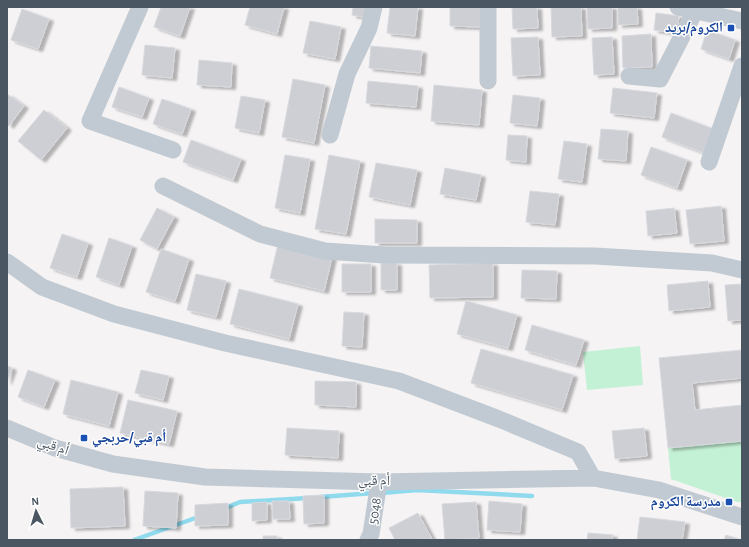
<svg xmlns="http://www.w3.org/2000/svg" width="749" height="547" font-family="'Alegreya Sans','Noto Naskh Arabic',sans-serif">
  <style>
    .green { fill: #c3f1d5 }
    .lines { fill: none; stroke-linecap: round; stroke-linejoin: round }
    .stream { stroke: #90daee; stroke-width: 4.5 }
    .building { fill: #cdcfd5; stroke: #d7d9de; filter: url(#shadow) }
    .minor { stroke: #c1cad2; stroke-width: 17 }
    .transit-dot { fill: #1a4fb4; stroke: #fff; stroke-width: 1.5 }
    .labels { text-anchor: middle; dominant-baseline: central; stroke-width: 3; stroke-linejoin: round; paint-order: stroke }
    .transit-label { font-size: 14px; font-weight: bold; fill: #164399; stroke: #fff; text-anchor: end }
    .street-label { font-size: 14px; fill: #4a5661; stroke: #fff }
  </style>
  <defs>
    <filter id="shadow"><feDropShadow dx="4.5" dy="2.5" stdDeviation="1" flood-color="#0004"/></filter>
  </defs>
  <rect width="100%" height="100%" fill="#f5f3f3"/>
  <path class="green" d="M 640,346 L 643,385 L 587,390 L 583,352 Z
    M 742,441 L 742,502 L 737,502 L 671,479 L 668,448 Z"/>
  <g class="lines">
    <path class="stream" d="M 382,493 L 417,490 L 532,496
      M 320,497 L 374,493
      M 223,509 L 240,502 L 308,498
      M 134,540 L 201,516"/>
  </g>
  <path class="building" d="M 161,7 L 190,7 L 180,36 L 154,27 Z
    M 250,7 L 284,7 L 277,34 L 245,25 Z
    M 353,7 L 370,7 L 368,18 L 352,15 Z
    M 390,7 L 418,7 L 415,36 L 387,33 Z
    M 450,7 L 480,7 L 480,27 L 450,26 Z
    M 512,7 L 537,7 L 538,28 L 513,29 Z
    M 551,7 L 581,7 L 582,36 L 552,37 Z
    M 587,7 L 612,7 L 612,28 L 588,29 Z
    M 618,7 L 637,7 L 638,24 L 618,25 Z
    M 22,9 L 49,19 L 38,49 L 11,40 Z
    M 656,13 L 679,16 L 677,33 L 654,30 Z
    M 310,21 L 341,27 L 335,59 L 303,53 Z
    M 707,30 L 735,40 L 729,59 L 701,49 Z
    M 651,34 L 652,67 L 623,68 L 622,36 Z
    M 538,37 L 540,75 L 513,76 L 511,38 Z
    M 612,37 L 614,74 L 594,75 L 592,38 Z
    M 145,45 L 175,48 L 172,78 L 142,75 Z
    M 371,46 L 422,51 L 420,73 L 369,68 Z
    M 199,60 L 232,63 L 231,87 L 197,85 Z
    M 293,79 L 325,85 L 314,143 L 282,137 Z
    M 368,81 L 418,86 L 416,107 L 366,103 Z
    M 434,85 L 482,90 L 479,125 L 431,121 Z
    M 119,87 L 149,98 L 142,117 L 112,107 Z
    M 613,88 L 657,93 L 654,118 L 610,113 Z
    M 7,94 L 24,106 L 9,126 L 7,124 Z
    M 513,95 L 540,98 L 537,126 L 510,123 Z
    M 241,96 L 265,100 L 259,133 L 235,128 Z
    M 162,99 L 191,109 L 182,134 L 153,124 Z
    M 44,110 L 67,128 L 41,160 L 18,141 Z
    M 671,113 L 716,130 L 707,154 L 662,137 Z
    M 601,129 L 628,131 L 626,161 L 598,159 Z
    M 508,135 L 527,136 L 526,162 L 506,160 Z
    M 191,140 L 241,159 L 233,180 L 183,162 Z
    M 564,141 L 587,144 L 582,182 L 558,179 Z
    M 651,147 L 687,160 L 677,188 L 641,175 Z
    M 285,155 L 310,159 L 300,213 L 275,208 Z
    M 329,155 L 360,161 L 346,234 L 315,229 Z
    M 376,163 L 417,170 L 410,205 L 369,197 Z
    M 445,168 L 481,175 L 476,200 L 440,194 Z
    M 530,191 L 559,194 L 555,225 L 526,222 Z
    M 721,206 L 724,241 L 690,244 L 686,210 Z
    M 157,208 L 174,217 L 157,249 L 140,240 Z
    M 674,208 L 677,233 L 648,236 L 646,211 Z
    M 375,219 L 417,220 L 417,243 L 375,243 Z
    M 62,234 L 88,243 L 77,277 L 50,268 Z
    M 109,238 L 132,246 L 119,285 L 96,277 Z
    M 278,244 L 332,257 L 324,291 L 270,278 Z
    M 161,249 L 189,259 L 175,301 L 146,292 Z
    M 381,263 L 397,263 L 397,290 L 381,290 Z
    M 493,263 L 493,297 L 430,298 L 429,265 Z
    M 342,264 L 371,264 L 371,292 L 342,292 Z
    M 522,270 L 557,271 L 556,299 L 521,298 Z
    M 196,274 L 226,281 L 216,317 L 187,310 Z
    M 708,281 L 710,307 L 669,311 L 667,285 Z
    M 742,284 L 742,320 L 728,321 L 725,285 Z
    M 239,289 L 298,304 L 289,339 L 230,324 Z
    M 466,301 L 517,315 L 508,348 L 457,334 Z
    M 344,312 L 364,313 L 362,347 L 342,346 Z
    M 532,325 L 584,340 L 576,365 L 525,350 Z
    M 481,349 L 573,375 L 562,410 L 471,383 Z
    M 742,350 L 742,378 L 692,383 L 695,410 L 742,405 L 742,441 L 668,448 L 659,358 Z
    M 7,366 L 12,368 L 7,382 Z
    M 28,370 L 55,380 L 44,407 L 18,397 Z
    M 141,370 L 169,376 L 163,400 L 135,393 Z
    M 71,380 L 118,392 L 109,426 L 63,414 Z
    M 315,381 L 356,382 L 356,407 L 315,405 Z
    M 128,400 L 177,411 L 169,444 L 120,433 Z
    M 287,428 L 339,431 L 338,458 L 285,455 Z
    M 644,428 L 647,456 L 615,459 L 612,431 Z
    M 123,487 L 125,526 L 71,528 L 70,489 Z
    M 145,491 L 178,493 L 176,528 L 143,526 Z
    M 324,495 L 324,523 L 304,524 L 303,496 Z
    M 272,501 L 289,501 L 290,519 L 273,519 Z
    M 489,501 L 522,504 L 520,532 L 487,530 Z
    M 267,502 L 267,520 L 252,521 L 252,503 Z
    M 476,502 L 479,538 L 445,540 L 442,504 Z
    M 228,503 L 228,525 L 195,526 L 195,505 Z
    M 418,513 L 432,539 L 395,540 L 389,528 Z
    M 640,517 L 685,522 L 682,540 L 637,540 Z
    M 588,533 L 613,535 L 612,540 L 587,540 Z
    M 726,535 L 741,540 L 724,540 Z
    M 263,536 L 277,536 L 277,540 L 263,540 Z"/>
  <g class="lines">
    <path class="minor" d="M 140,7 L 90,121 L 173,150
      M 488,7 L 488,81
      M 678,7 L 742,21
      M 629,76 L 660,79 L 695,11
      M 330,135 L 347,74 L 369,28 L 374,7
      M 709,162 L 742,66
      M 163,186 L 260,234 L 325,251 L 384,255 L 595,256 L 712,263 L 742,270
      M 7,262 L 42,287 L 114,314 L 225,343 L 399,381 L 499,419 L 578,452 L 593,478
      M 7,428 L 55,448 L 113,464 L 205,477 L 379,482 L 593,478 L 659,490 L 742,517
      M 368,540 L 371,534 L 379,482"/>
  </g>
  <g class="transit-dot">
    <rect x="727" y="24" width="8" height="8" rx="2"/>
    <rect x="80" y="434" width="8" height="8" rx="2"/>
    <rect x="725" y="498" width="8" height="8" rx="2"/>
  </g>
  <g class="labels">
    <g class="transit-label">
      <text x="723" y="28">الكروم/بريد</text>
      <text x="92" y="438" text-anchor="start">أم قبي/حربجي</text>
      <text x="721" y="502">مدرسة الكروم</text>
    </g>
    <g class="street-label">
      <text transform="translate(53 446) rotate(19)">أم قبي</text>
      <text x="374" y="481">أم قبي</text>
      <text transform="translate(375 511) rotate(-82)">5048</text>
    </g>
  </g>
  <rect width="749" height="547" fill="none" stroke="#4a5661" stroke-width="16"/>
  <g transform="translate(36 511) rotate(355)" stroke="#ffffff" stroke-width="3" paint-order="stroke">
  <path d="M0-3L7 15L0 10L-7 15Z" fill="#4a5661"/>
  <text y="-6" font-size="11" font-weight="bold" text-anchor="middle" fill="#4a5661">N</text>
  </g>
</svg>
